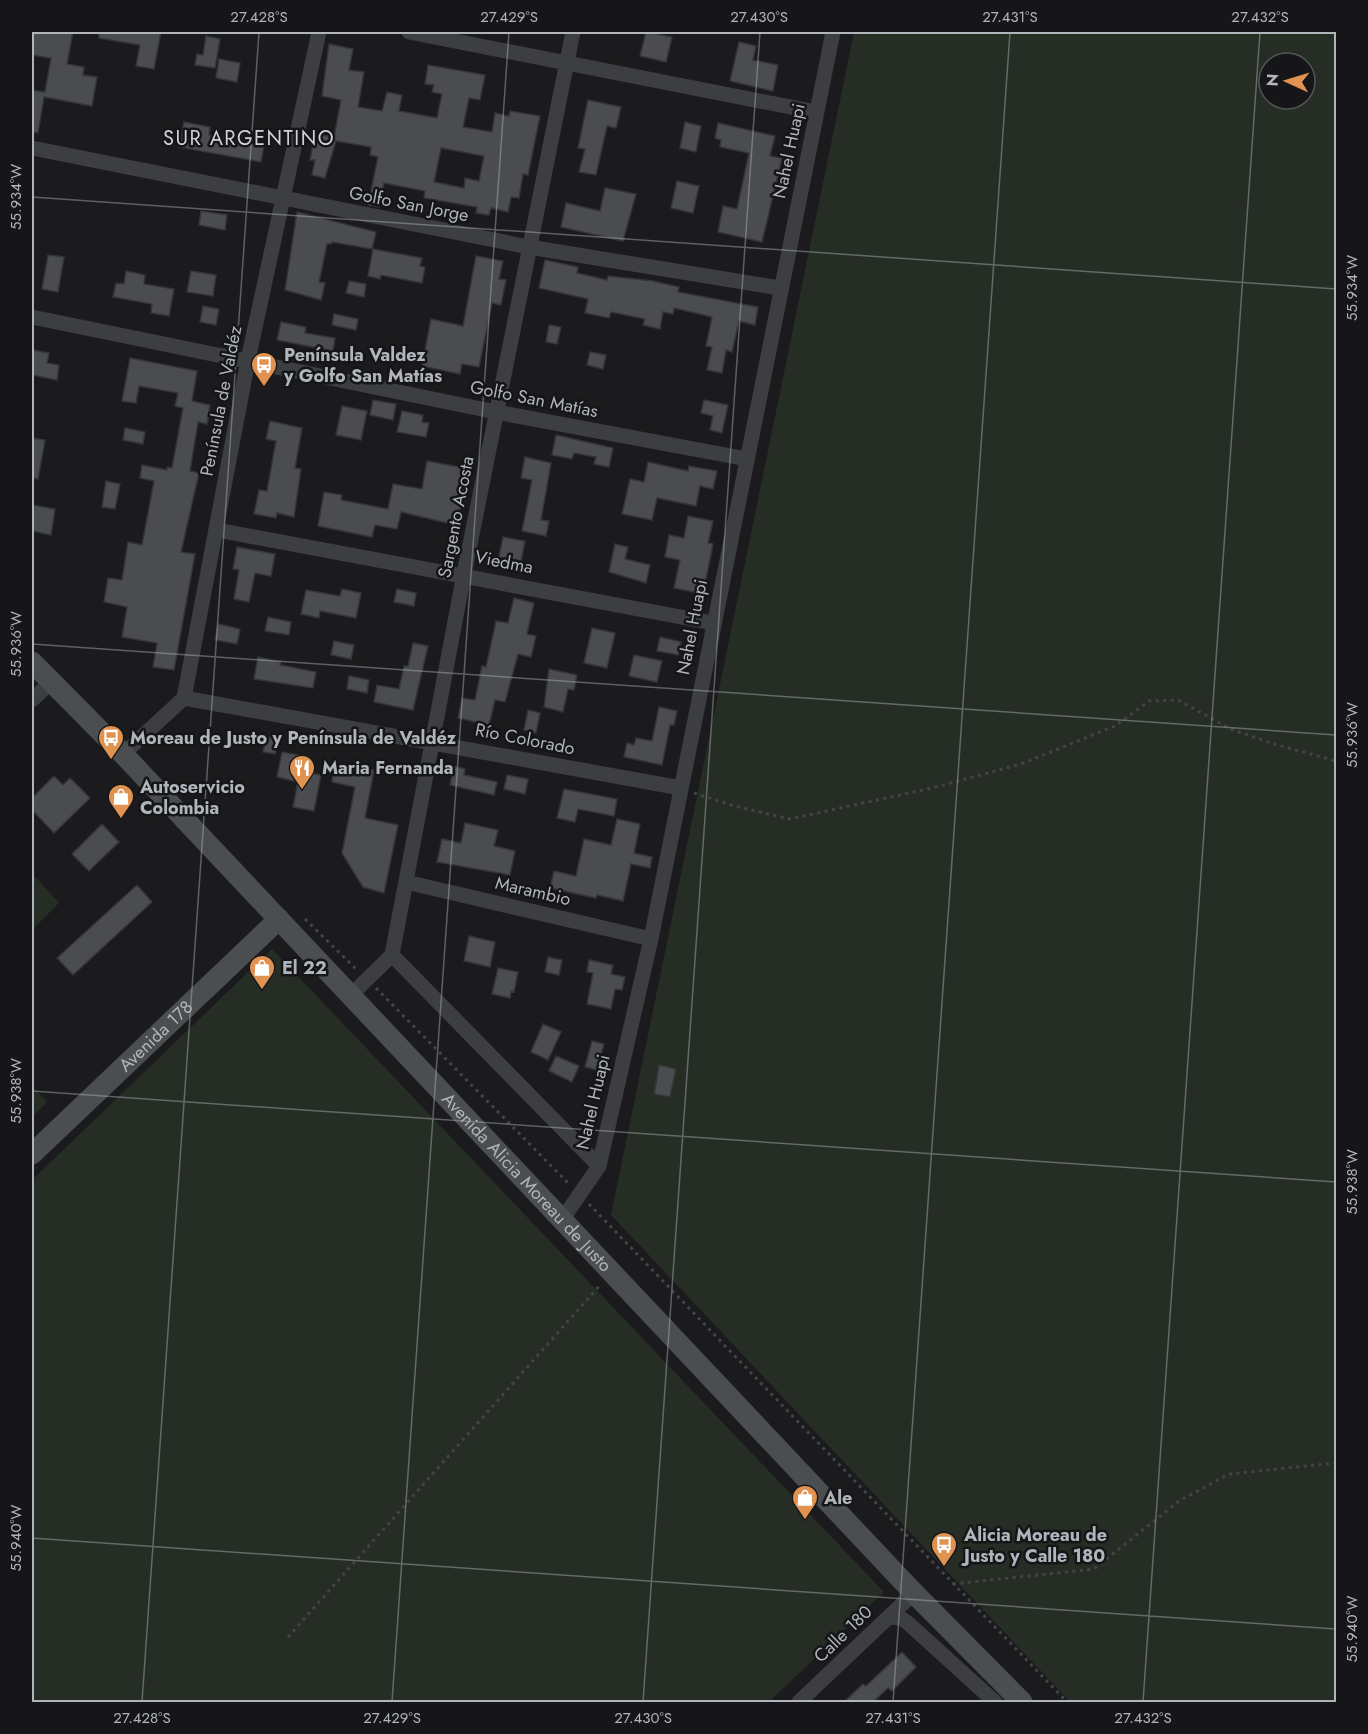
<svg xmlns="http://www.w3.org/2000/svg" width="1368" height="1734" font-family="Jost,sans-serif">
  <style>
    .green { fill: #262d25; fill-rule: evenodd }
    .building { fill: #4a4c4f; stroke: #353639; stroke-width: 1.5; fill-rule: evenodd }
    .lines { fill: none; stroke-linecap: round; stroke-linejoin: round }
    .path { stroke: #424548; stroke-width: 3; stroke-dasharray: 3 4.5; stroke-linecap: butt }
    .street { stroke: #3c3e41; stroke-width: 15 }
    .secondary { stroke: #4a4e51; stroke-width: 21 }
    .ticks { fill: none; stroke: #afb5bb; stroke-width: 1.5; stroke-opacity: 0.45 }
    .labels { text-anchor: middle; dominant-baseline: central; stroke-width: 5; stroke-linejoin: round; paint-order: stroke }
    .street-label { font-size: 18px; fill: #afb5bb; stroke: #161618 }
    .poi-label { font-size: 18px; font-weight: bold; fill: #afb5bb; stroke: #161618; text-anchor: start }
    .neighbourhood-label { font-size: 20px; letter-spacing: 1.5px; fill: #cfd3d7; stroke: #161618 }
    .neatline { fill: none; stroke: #afb5bb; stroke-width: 2 }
    .ticks-label { font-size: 15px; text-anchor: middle; fill: #afb5bb }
  </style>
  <rect width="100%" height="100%" fill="#1b1b1d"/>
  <path class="green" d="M 854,32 L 1336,32 L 1336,1702 L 1070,1702 L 611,1215 ZM 1269,63 L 1305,63 L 1305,99 L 1269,99 Z
    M 32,873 L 59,903 L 32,930 Z
    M 272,949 L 884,1592 L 769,1702 L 32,1702 L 32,1180 Z
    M 32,1086 L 47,1102 L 32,1117 L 32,1085 Z"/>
  <path class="building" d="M 32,32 L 73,32 L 67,64 L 84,67 L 83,75 L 97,77 L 92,106 L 44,97 L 38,133 L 32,132 L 32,90 L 45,92 L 51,58 L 32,55 Z
    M 99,32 L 161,32 L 154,69 L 136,66 L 140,45 L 99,38 Z
    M 646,32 L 672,37 L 666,62 L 640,56 Z
    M 206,36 L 220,39 L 215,68 L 195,65 L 197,54 L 203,55 Z
    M 739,42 L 756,46 L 753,60 L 778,65 L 773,91 L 730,81 Z
    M 329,44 L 353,49 L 349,70 L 364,72 L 358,107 L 382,111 L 387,92 L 402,95 L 399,111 L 437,118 L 442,94 L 432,92 L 434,85 L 425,84 L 428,65 L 485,75 L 480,100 L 469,98 L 463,127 L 492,132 L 495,113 L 509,116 L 510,111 L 540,116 L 528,175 L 523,174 L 519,198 L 511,197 L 508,212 L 491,208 L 489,215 L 476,213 L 477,207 L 424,198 L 425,191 L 384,183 L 379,207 L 368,205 L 378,157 L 370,155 L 371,147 L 336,141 L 325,178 L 312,175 L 315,160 L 310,160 L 315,134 L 334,137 L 341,100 L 322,96 ZM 441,148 L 484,156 L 479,181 L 465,178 L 464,188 L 434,182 Z
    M 219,59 L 240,63 L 237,82 L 216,78 Z
    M 588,100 L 621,107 L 616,128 L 607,126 L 596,175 L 579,172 L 585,149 L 578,148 Z
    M 184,122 L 210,127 L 209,135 L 264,145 L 261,162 L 179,147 Z
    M 685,122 L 701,126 L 696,152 L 680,148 Z
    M 718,123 L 775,136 L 770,156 L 782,158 L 762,242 L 718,232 L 723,206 L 737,209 L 749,153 L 720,147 L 721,140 L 715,138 Z
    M 677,181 L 699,186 L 693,213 L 671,208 Z
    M 605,188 L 636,194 L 623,241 L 561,227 L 566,203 L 600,211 Z
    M 201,211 L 227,215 L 225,230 L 199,225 Z
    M 297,212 L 376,232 L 372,249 L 332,242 L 331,244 L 327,244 L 319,282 L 325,283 L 321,300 L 285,290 Z
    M 373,249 L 422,258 L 420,266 L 425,267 L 422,283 L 381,275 L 380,279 L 368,276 Z
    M 48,255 L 64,257 L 58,292 L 42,289 Z
    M 476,256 L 503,261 L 499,279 L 506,280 L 501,305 L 492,303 L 479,367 L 462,364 L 460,374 L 422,366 L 431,319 L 463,326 Z
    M 545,260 L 578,267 L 577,273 L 607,280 L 608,276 L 653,281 L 679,287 L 678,292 L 758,307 L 755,325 L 739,321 L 732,352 L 726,350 L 722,373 L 707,370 L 712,347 L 706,346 L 712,317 L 674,308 L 673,314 L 663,312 L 660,329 L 643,325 L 645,319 L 611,312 L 609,318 L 585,313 L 588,299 L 539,288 Z
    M 126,271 L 145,275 L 144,284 L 174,289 L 169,316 L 151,313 L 152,304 L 113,297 L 116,283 L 124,284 Z
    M 191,271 L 216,275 L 213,296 L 187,292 Z
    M 349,281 L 366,284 L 364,297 L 346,293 Z
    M 203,306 L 219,309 L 216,325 L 200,322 Z
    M 334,314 L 358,319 L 356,330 L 332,325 Z
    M 281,322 L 306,327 L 305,333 L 335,338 L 333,351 L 277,340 Z
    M 549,325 L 561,327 L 557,344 L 546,342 Z
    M 33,350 L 49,353 L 47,363 L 59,365 L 57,380 L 32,375 Z
    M 590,352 L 606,355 L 603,369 L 587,365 Z
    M 130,358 L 197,371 L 192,401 L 210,405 L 207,424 L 198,422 L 190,471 L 199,473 L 181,552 L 195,554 L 174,670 L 153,667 L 157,643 L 122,637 L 127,607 L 104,602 L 108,578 L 122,580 L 128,542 L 142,545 L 154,481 L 140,478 L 142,465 L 167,470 L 167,467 L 172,468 L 183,408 L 175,406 L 178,393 L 139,386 L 136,403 L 122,401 Z
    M 373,400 L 396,404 L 393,420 L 370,415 Z
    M 704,400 L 728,405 L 722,433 L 710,430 L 713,416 L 701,413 Z
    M 342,406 L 367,411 L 361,440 L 336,435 Z
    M 402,411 L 423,415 L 422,422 L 429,423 L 426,437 L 397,432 Z
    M 270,421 L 302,428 L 295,468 L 301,469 L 294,517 L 277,513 L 276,518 L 254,514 L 259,490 L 267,491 L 276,441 L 266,439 Z
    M 125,428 L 145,432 L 143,444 L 123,440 Z
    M 556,435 L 613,448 L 609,467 L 594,464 L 596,457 L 574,453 L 572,459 L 552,455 Z
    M 32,438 L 45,440 L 38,479 L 32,478 Z
    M 525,457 L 551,463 L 541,520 L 549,521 L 546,536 L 522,531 L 532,480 L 521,478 Z
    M 427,461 L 470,469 L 456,525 L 401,512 L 397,529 L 375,525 L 372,537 L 318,526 L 324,492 L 342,495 L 341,500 L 388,509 L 393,484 L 422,489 Z
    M 648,462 L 688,471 L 689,466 L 717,471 L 713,489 L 700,486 L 696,506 L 657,498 L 652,520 L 622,514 L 630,479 L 644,482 Z
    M 106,481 L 120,484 L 115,509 L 102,507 Z
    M 32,505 L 55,509 L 51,535 L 32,531 Z
    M 688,516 L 713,521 L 708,543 L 713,544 L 703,594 L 674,588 L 680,560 L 665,557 L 669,535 L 684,538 Z
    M 503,537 L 525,541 L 521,561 L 499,557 Z
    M 615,544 L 628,547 L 625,559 L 650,565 L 646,583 L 609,572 Z
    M 237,547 L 275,554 L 271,576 L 255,573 L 249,602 L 234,599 L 239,570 L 233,569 Z
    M 342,589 L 361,593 L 356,618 L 320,611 L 319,618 L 301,614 L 306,590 L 340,596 Z
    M 397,589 L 416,593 L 414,606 L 394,602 Z
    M 514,598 L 534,603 L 527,634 L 536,636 L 531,657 L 518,654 L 505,702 L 495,700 L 489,725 L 458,718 L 462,698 L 475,700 L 482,666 L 486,667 L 496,621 L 508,623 Z
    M 268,617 L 291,622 L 289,635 L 265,631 Z
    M 218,624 L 240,629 L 237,644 L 215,640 Z
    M 592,628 L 615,633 L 607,668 L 584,663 Z
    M 660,637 L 681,642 L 678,655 L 657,651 Z
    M 334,641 L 354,645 L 351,659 L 331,655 Z
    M 413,643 L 428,646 L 413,710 L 374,702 L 377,685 L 399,689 L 404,666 L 408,666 Z
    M 634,655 L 662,661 L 657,682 L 629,676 Z
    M 258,657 L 281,662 L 280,665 L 316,672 L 313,688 L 254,679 Z
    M 549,669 L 577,675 L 574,690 L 568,689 L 563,712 L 544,707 Z
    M 349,676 L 369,680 L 367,693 L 347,689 Z
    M 659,707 L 677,711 L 674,725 L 670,725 L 662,765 L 624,757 L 627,743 L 634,745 L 636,738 L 652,741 Z
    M 528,710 L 540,713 L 536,733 L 524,730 Z
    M 266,737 L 278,739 L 275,754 L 263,752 Z
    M 282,752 L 299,755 L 294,781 L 277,777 Z
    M 335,763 L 374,770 L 365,818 L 398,825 L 384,893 L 363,887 L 342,853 L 355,787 L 332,782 Z
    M 454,766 L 465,769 L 464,775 L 497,782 L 494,795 L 450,785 Z
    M 300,771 L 321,775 L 314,811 L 293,807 Z
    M 507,775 L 528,779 L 525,794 L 504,789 Z
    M 54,776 L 63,785 L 70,778 L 90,798 L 54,833 L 32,810 L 32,798 Z
    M 564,789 L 617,799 L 614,816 L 578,809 L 575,822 L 557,818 Z
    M 617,819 L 640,824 L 634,853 L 652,857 L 650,868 L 631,864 L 623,901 L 597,895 L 596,898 L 550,888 L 554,871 L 576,876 L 584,839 L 611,845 Z
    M 465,823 L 498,830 L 494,846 L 515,851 L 510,875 L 437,862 L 442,839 L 461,843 Z
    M 102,824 L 119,842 L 89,871 L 72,854 Z
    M 137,885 L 152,902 L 73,975 L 57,958 Z
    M 469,936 L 495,942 L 490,967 L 464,961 Z
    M 548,957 L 562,960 L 559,975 L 545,972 Z
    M 589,960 L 613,965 L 611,974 L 625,977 L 622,990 L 615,989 L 611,1009 L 587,1004 L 593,973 L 587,972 Z
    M 498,968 L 518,972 L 514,992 L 511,991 L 510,998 L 492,994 Z
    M 543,1024 L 561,1032 L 548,1060 L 531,1052 Z
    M 592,1041 L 604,1044 L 597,1070 L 585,1067 Z
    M 556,1056 L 579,1066 L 572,1082 L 549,1071 Z
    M 659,1065 L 676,1069 L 670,1097 L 654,1094 Z
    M 902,1652 L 916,1667 L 892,1691 L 888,1688 L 873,1702 L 844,1702 L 863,1684 L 866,1686 Z"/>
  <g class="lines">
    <path class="path" d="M 694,793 L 734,806 L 790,819 L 932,788 L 1021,764 L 1115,726 L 1149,701 L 1178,700 L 1231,729 L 1274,744 L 1336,761
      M 305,919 L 356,969
      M 376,988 L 569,1184
      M 589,1204 L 1067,1702
      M 953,1584 L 1094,1569 L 1179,1501 L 1229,1474 L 1336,1463
      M 288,1637 L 601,1284"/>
    <path class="street" d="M 409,32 L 816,112
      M 32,148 L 529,247 L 780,288
      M 32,317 L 496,412 L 747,459
      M 217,530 L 713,623
      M 184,698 L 681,788
      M 32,700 L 51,682
      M 123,754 L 184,698 L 248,360 L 319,32
      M 406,882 L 651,939
      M 392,955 L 599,1166
      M 351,995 L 392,955 L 464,574 L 573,32
      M 562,1220 L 599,1166 L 651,939 L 833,32
      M 889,1617 L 901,1618 L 908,1623 L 995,1702
      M 799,1702 L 914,1593"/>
    <g class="secondary">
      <path id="s1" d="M 32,662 L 123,754 L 914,1593 L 1022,1702"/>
      <path id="s2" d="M 32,1154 L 279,919"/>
    </g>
  </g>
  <path class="ticks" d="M 32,197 L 1336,289M 32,644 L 1336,735M 32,1091 L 1336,1182M 32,1538 L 1336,1629M 142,1702 L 259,32M 392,1702 L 509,32M 643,1702 L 760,32M 893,1702 L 1010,32M 1143,1702 L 1260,32"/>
  <defs>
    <symbol id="bus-pin" viewBox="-11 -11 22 30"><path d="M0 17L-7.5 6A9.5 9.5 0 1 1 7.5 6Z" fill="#e09250" stroke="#161618"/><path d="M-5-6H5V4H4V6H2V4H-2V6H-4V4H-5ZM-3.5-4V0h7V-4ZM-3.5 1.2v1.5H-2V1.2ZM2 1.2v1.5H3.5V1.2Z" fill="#fff"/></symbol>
    <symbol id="restaurant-pin" viewBox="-11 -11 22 30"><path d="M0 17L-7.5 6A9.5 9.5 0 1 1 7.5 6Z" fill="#e09250" stroke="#161618"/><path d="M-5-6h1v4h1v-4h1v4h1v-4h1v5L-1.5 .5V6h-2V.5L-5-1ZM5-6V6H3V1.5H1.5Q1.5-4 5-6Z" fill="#fff"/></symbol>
    <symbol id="shop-pin" viewBox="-11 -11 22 30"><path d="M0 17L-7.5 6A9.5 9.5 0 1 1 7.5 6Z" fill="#e09250" stroke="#161618"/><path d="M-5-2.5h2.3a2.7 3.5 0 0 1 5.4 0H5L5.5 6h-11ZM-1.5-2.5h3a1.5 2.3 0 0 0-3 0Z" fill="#fff"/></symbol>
  </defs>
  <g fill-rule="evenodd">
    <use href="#bus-pin" x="249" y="350" width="30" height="40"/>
    <use href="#bus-pin" x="96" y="723" width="30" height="40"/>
    <use href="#restaurant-pin" x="287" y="753" width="30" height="40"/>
    <use href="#shop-pin" x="106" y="782" width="30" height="40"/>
    <use href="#shop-pin" x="247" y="953" width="30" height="40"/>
    <use href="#shop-pin" x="790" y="1483" width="30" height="40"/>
    <use href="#bus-pin" x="929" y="1530" width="30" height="40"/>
  </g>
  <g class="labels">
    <g class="street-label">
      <text transform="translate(789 151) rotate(-78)">Nahel Huapi</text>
      <text transform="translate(409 204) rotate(11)">Golfo San Jorge</text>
      <text transform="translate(534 399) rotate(11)">Golfo San Matías</text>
      <text transform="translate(221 401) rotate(-79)">Península de Valdéz</text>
      <text transform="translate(456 517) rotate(-79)">Sargento Acosta</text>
      <text transform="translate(504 562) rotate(11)">Viedma</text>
      <text transform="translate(692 627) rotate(-79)">Nahel Huapi</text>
      <text transform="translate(525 739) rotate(11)">Río Colorado</text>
      <text transform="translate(533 891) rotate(13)">Marambio</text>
      <text stroke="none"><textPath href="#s2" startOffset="171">Avenida 178</textPath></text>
      <text transform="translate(593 1102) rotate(-77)">Nahel Huapi</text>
      <text stroke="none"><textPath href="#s1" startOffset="718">Avenida Alicia Moreau de Justo</textPath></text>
      <text transform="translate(843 1634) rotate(-44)">Calle 180</text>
    </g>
    <g class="poi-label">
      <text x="284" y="355">Península Valdez<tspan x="284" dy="21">y Golfo San Matías</tspan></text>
      <text x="130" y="738">Moreau de Justo y Península de Valdéz</text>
      <text x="322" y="768">Maria Fernanda</text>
      <text x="140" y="787">Autoservicio<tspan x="140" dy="21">Colombia</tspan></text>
      <text x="282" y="968">El 22</text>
      <text x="824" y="1498">Ale</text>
      <text x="964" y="1535">Alicia Moreau de<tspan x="964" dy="21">Justo y Calle 180</tspan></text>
    </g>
    <g class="neighbourhood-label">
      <text x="249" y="138">SUR ARGENTINO</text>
    </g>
  </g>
  <rect width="1368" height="1734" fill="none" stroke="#161618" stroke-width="66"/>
  <g transform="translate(1287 81) rotate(274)"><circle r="28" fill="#161618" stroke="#535659" stroke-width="1.5"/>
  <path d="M0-4.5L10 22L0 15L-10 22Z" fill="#e09250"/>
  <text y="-9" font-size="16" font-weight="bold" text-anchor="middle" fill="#afb5bb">N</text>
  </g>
  <rect x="33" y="33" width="1302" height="1668" class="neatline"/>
  <g class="ticks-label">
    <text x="259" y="22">27.428°S</text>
    <text x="509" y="22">27.429°S</text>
    <text x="759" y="22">27.430°S</text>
    <text x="1010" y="22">27.431°S</text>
    <text x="1260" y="22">27.432°S</text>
    <text transform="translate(16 197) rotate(-90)" y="5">55.934°W</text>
    <text transform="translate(1352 288) rotate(-90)" y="5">55.934°W</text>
    <text transform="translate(16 644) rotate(-90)" y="5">55.936°W</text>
    <text transform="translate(1352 735) rotate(-90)" y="5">55.936°W</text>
    <text transform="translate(16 1091) rotate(-90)" y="5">55.938°W</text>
    <text transform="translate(1352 1182) rotate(-90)" y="5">55.938°W</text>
    <text transform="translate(16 1538) rotate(-90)" y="5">55.940°W</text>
    <text transform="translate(1352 1629) rotate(-90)" y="5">55.940°W</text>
    <text x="142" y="1723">27.428°S</text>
    <text x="392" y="1723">27.429°S</text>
    <text x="643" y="1723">27.430°S</text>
    <text x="893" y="1723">27.431°S</text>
    <text x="1143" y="1723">27.432°S</text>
  </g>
</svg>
